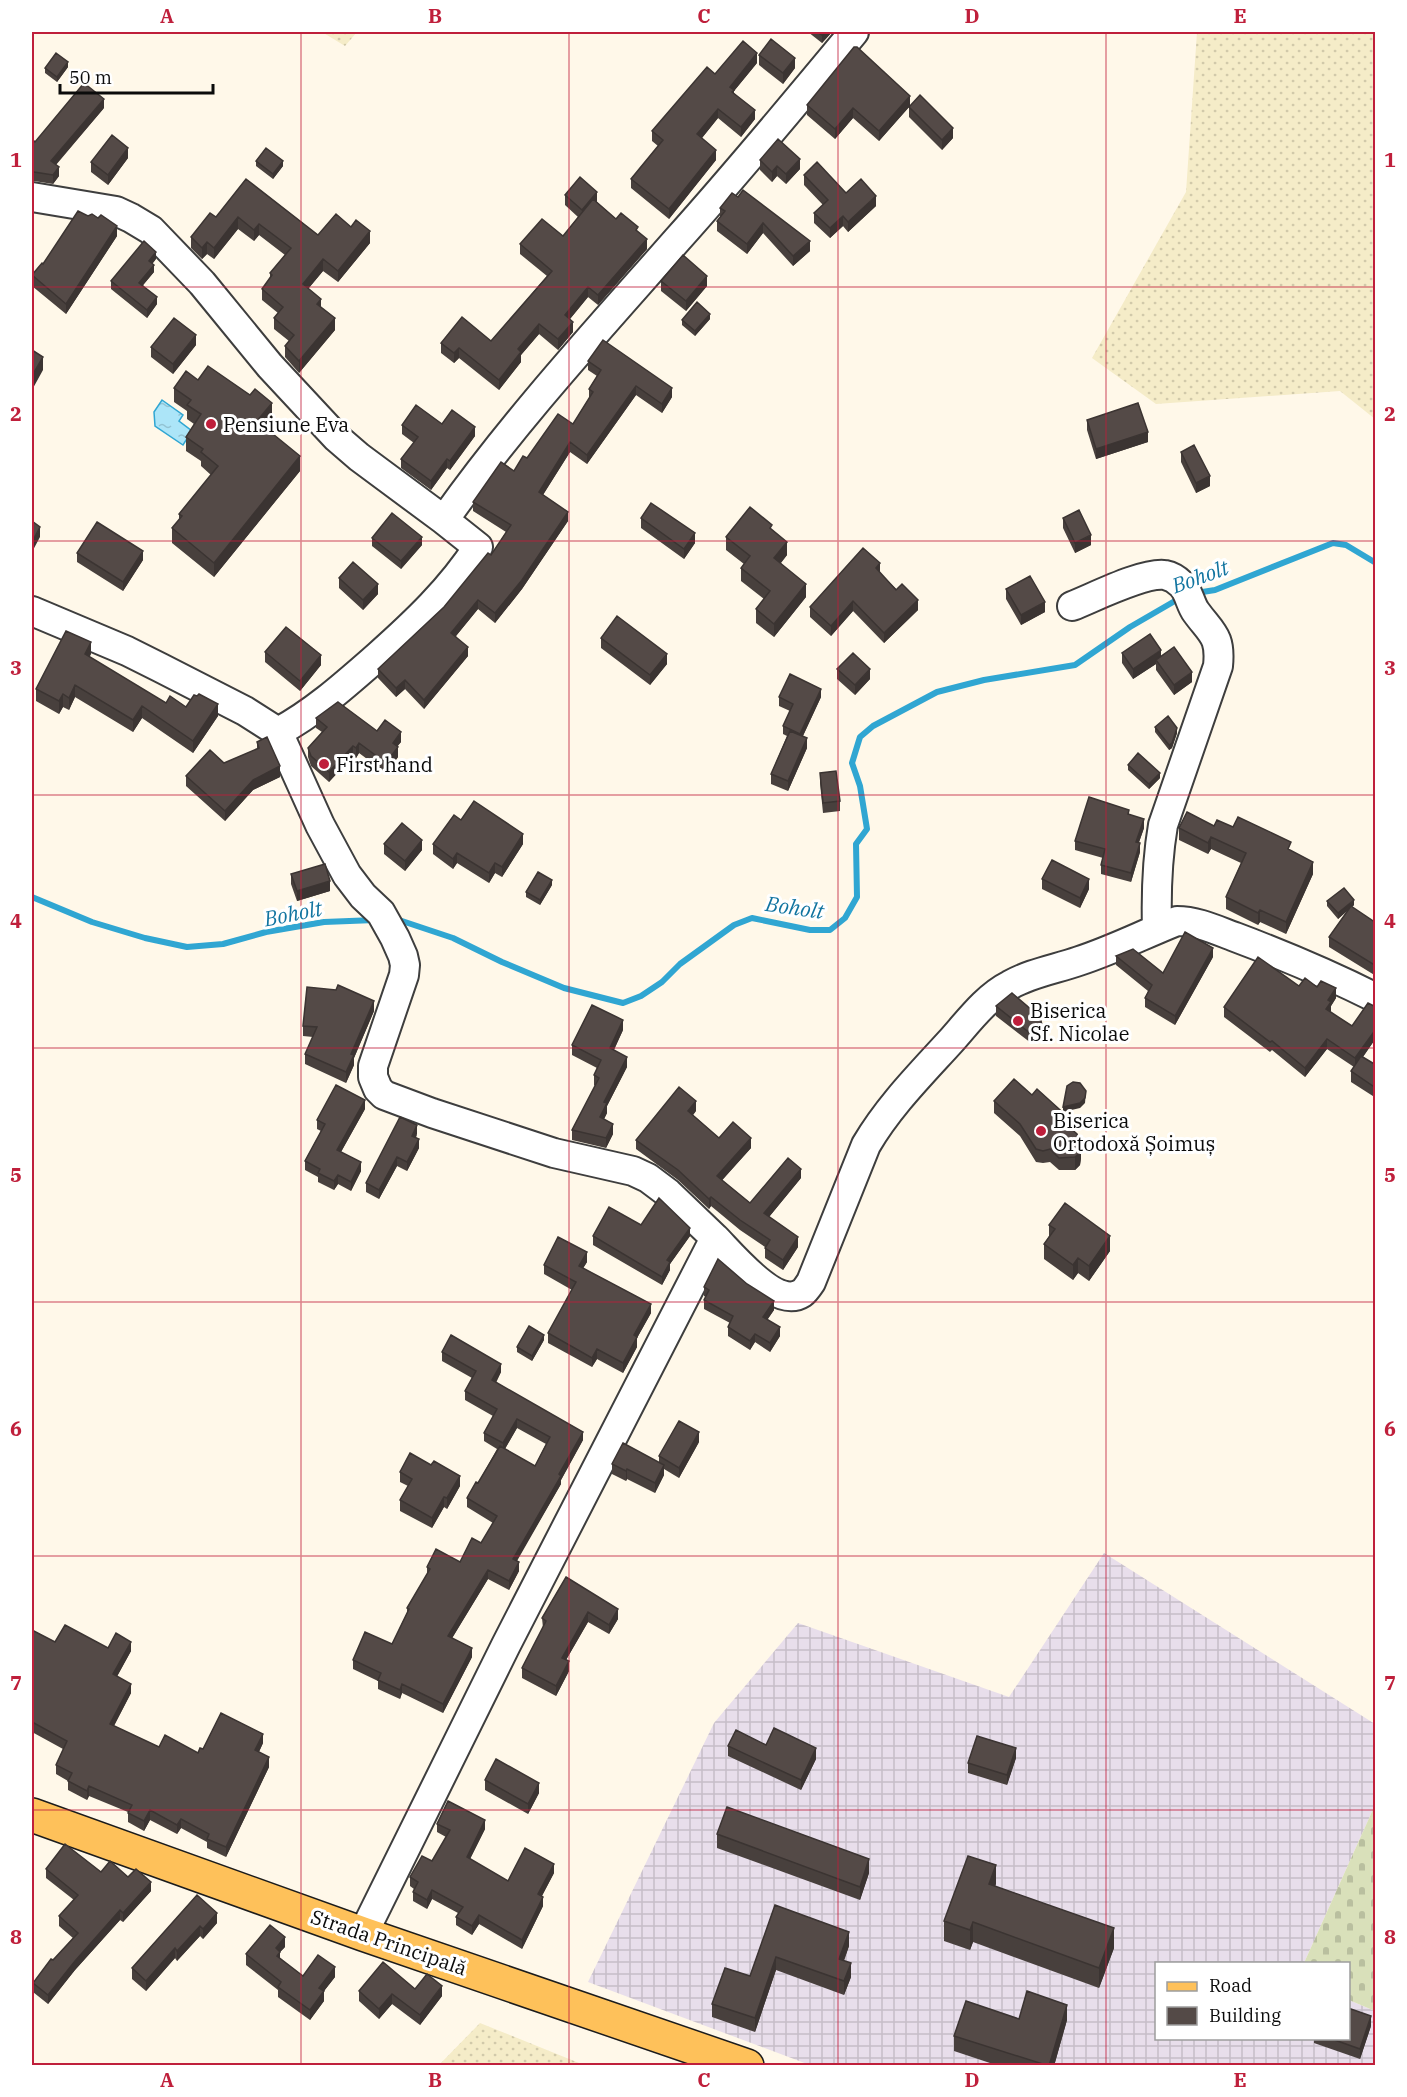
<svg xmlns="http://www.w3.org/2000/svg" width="1407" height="2097" font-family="'IBM Plex Serif',serif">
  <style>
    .industrial { fill: url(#industrial-grid) }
    .farmland { fill: url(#farmland-dots) }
    .cemetery { fill: url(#cemetery-stones) }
    .water { fill: url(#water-ripples); stroke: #30a6d2; stroke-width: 1.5 }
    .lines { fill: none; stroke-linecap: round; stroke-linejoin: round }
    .stream { stroke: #30a6d2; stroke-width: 6 }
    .minor-casing { stroke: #3e3e3e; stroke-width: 32 }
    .major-casing { stroke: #1c1c1c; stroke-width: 36 }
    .minor { stroke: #fff; stroke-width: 28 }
    .major { stroke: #fec15a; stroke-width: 33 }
    .wall { fill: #48403d; fill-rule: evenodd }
    .shaded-wall { fill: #3b3432 }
    .building { fill: #544a47; stroke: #3b3432; stroke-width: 1.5 }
    .grid { fill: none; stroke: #bf1f3b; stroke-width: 1.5; stroke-opacity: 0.55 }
    .poi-dot { fill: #bf1f3b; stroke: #fff; stroke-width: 2 }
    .labels { text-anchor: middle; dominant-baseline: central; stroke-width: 6; stroke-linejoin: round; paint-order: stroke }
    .poi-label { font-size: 20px; fill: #0b0b0b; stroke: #fff; text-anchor: start }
    .street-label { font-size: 20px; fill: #0b0b0b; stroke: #fff }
    .water-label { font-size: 21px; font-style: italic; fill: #1174a0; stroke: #fff }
    .neatline { fill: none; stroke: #bf1f3b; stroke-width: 2 }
    .grid-label { font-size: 20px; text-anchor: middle; font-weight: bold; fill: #bf1f3b }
  </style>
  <defs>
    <pattern id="industrial-grid" width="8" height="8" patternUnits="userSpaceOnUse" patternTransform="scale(1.5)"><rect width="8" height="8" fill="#e8deeb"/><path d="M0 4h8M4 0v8" fill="none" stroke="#c6bdc8"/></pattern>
    <pattern id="farmland-dots" width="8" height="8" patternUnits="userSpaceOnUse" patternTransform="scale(1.5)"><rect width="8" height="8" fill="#f5ecc8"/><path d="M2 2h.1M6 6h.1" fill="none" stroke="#d1c9aa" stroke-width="1.8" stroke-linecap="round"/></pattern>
    <pattern id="cemetery-stones" width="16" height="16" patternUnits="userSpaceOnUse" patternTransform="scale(1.5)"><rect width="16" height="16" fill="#d9e0ba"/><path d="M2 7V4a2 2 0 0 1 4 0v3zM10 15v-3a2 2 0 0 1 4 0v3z" fill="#b9bf9f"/></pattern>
    <pattern id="water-ripples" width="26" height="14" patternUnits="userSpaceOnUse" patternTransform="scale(1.5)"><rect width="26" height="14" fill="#ace5f8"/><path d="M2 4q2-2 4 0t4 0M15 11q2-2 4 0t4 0" fill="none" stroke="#93c3d3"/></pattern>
  </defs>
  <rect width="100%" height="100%" fill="#fff8e9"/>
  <path class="industrial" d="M 1104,1553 L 1375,1724 L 1375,1805 L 1304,1963 L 1156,1964 L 1156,2038 L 1348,2038 L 1349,2000 L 1375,2011 L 1375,2065 L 810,2065 L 588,1982 L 714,1723 L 798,1623 L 1009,1697 Z"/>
  <path class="farmland" d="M 322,32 L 357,32 L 345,46 Z
    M 1197,32 L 1375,32 L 1375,419 L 1340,391 L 1156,404 L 1092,358 L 1186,192 Z
    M 480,2023 L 584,2065 L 439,2065 Z"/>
  <path class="cemetery" d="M 1375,1805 L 1375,2011 L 1349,2000 L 1348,1964 L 1304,1963 Z"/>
  <path class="water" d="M 162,400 L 183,415 L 179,421 L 192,431 L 183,445 L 155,426 L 154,412 Z"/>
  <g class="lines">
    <path class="stream" d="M 1196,593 L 1215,590 L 1333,543 L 1346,545 L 1376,563
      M 32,897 L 92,922 L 145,938 L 187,947 L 223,944 L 266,932 L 324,922 L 375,920
      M 394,921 L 402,921 L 453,938 L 502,962 L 564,988 L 623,1003 L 641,996 L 662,982 L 680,964 L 734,925 L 752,918 L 810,930 L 830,930 L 845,918 L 857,897 L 856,844 L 867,829 L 860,786 L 852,763 L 860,737 L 873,726 L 937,692 L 984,680 L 1075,665 L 1130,627 L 1180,598"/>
    <defs>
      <path id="minor" d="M 32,197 L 116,211 L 131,218 L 151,230 L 202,283 L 270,366 L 337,438 L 359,457 L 444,520
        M 1072,606 C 1093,598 1143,572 1165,575 C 1170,576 1177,580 1181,584 C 1189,591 1190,604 1196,612 C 1212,634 1221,636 1218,666 L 1163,825 C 1157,860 1156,894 1157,929
        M 32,611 L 127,651 L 161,668 L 245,711 L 278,732 L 320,825 L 347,875 L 363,896 L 381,913 L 395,938 L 403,956 L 405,965 L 404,975 L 373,1066 L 373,1077 L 378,1089 L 384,1095 L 432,1113 L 554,1153 L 633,1171 L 648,1178 L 668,1193 L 715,1238
        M 278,732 C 315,712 346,684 378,656 C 415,623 451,589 478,547 L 444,520 C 514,421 597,331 677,240 C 738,172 796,102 854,32
        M 363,1934 L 506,1645 L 715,1238 C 731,1254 776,1310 802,1293 C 805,1291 809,1285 811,1282 L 866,1145 C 889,1106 920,1075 950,1042 C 968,1022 986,997 1010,985 C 1031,973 1056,969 1079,961 C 1113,950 1144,934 1177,921 C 1197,921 1216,930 1235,937 C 1283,955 1330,975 1376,998"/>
      <path id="major" d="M 32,1815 L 363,1934 L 747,2066"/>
    </defs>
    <use href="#minor" class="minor-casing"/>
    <use href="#major" class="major-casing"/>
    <use href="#minor" class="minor"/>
    <use href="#major" class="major"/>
  </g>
  <path class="wall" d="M 808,32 L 832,32 L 822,43 Z
    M 759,55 L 795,68 L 783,84 L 759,65 Z
    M 757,63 L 734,91 L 734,93 L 755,119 L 741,137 L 718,118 L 702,138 L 716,160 L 669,219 L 631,188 L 631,179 L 658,146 L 652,141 L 652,131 L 715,74 Z
    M 68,67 L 57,82 L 45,73 L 45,68 Z
    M 807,105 L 910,105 L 953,138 L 942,150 L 909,117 L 909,107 L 879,141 L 853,118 L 835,139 L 807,115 Z
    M 104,108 L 56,165 L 59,176 L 53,184 L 34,181 L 32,179 L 32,139 L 35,142 Z
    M 128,158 L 108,185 L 91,172 L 91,162 Z
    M 760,160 L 800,169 L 786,184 L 777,176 L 772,182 L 760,170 Z
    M 256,161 L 283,166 L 273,179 L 256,166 Z
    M 804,175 L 846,193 L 876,206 L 848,232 L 843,226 L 830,238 L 814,223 L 814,213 L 823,205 L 804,185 Z
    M 246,179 L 318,235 L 370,243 L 338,282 L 323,271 L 308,289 L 335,330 L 299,373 L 285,357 L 285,346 L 289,341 L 274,329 L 274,318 L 278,313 L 262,300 L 262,289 L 270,278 L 270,273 L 285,255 L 259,235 L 254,241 L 238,229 L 214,259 L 207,254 L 202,259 L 191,248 L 191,237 L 216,217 Z
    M 732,193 L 810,251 L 793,266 L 763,233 L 747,254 L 717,231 L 717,221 L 720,217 L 720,208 Z
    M 565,195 L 597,202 L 616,219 L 638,233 L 647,249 L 598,305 L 588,297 L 570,319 L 573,332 L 558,350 L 539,334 L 521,355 L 521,362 L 499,390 L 459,358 L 454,363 L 441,353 L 441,343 L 491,341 L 547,276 L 520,254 L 520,244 L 563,236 L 578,217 L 565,205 Z
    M 88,216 L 117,236 L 66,314 L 32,286 L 32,275 L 43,264 Z
    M 156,259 L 152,264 L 154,272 L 143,285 L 157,304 L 147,318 L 111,289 L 111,281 Z
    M 661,281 L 707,286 L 686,311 L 661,291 Z
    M 710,319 L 695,336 L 682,325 L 682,320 Z
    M 196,345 L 173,374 L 151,357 L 151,347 Z
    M 588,361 L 672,397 L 662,413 L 636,395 L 587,464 L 570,452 L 543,495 L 568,521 L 522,589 L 495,623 L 478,609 L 456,636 L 468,656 L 424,709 L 405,689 L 396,697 L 378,678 L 378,669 L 444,607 L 491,555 L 506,532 L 473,511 L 473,502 L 514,471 L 527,458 L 573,424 L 589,398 L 589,389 L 597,376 L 588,370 Z
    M 198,380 L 272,418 L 264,427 L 300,471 L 214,577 L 172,543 L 172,528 L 179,520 L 179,514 L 211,475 L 201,466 L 201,461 L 186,451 L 186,437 L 194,424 L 187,419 L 187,411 L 174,402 L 174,388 Z
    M 1087,420 L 1148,442 L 1096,459 L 1087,430 Z
    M 442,424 L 475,436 L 450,470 L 447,468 L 431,490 L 401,468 L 401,459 L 414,443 L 402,434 L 402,425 Z
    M 1181,452 L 1210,486 L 1196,493 L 1181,462 Z
    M 641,518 L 695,543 L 684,559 L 641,528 Z
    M 1063,518 L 1091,545 L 1075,553 L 1063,528 Z
    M 772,530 L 787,555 L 781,563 L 806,597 L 774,637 L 756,623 L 756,609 L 764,599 L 741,581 L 741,568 L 744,564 L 726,550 L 726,537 Z
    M 372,538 L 422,545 L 401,569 L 372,546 Z
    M 77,553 L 143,560 L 123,591 L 77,562 Z
    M 880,573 L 918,610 L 884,643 L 853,611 L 831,636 L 810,617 L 810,607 Z
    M 339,578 L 378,594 L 363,610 L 339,588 Z
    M 1006,589 L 1045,612 L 1021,625 L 1006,599 Z
    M 601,638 L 667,664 L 650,685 L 601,648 Z
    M 265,652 L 321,665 L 300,691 L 265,662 Z
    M 1122,653 L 1161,656 L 1192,682 L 1174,695 L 1156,670 L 1156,664 L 1133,679 L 1122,663 Z
    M 91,654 L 89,657 L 166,703 L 186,707 L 218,716 L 193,753 L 142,718 L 133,732 L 75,697 L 69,710 L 63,707 L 59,714 L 36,701 L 36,689 Z
    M 837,669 L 870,679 L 855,695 L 837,679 Z
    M 779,697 L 821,697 L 803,736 L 807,748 L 788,791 L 771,784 L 771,774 L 787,736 L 783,734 L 783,726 L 790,711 L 779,706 Z
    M 316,718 L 377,731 L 401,742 L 397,746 L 398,757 L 386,773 L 359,753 L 356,758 L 353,756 L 329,782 L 311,766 L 308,757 L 308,748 L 322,732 L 316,728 Z
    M 1155,727 L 1177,733 L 1172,748 L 1169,750 L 1155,732 Z
    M 257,742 L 280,777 L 253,790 L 225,821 L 186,786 L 186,776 L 224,763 L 257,749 Z
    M 1128,765 L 1160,778 L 1149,789 L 1128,770 Z
    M 820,773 L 840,801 L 840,811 L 823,813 L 820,783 Z
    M 1129,814 L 1144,828 L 1139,842 L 1140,852 L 1131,882 L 1101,874 L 1101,865 L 1103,858 L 1075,850 L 1075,841 Z
    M 461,820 L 523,844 L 502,877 L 495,873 L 489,883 L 457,863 L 453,869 L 433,854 L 433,844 Z
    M 1214,826 L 1233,827 L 1291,851 L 1313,874 L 1286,934 L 1260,922 L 1258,925 L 1226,909 L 1226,897 L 1241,863 L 1211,849 L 1208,854 L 1179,840 L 1179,828 Z
    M 384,844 L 422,850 L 405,871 L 384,854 Z
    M 291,874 L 330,891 L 297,901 L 291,884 Z
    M 1042,879 L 1089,889 L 1080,908 L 1042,889 Z
    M 552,885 L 540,905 L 526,897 L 526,892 Z
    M 1327,901 L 1354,905 L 1352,907 L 1376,923 L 1376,976 L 1329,947 L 1329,937 L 1348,910 L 1338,919 L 1327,906 Z
    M 1116,956 L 1163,973 L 1213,957 L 1175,1025 L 1145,1007 L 1145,998 L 1148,991 L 1116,965 Z
    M 1299,986 L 1317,987 L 1336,998 L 1331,1006 L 1330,1012 L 1352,1026 L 1376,1007 L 1376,1038 L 1363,1057 L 1376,1065 L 1376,1098 L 1351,1082 L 1351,1071 L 1354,1067 L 1327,1049 L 1305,1077 L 1272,1050 L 1270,1052 L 1224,1017 L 1224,1007 Z
    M 996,1006 L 1042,1035 L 1036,1043 L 1031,1043 L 996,1016 Z
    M 374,1011 L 354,1058 L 354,1065 L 346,1083 L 305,1064 L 305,1054 L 313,1037 L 303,1036 L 303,1026 Z
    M 623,1030 L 614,1050 L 627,1067 L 607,1106 L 607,1113 L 604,1119 L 613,1134 L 606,1148 L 572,1140 L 572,1130 L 595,1086 L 594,1085 L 594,1075 L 597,1068 L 572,1055 L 572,1045 Z
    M 994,1101 L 1069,1127 L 1081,1158 L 1080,1165 L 1075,1170 L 1059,1170 L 1050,1162 L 1043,1163 L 1036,1162 L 1020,1136 L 994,1113 Z
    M 365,1109 L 341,1152 L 361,1171 L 351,1191 L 338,1184 L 334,1190 L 318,1182 L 318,1177 L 305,1170 L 305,1161 L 321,1131 L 317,1129 L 317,1120 Z
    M 696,1111 L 693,1115 L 719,1138 L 751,1148 L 722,1180 L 750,1203 L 801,1178 L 769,1217 L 798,1247 L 783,1270 L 765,1258 L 765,1247 L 740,1230 L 711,1206 L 709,1209 L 678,1180 L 636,1149 L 636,1140 Z
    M 417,1134 L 416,1138 L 419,1148 L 407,1171 L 397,1166 L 379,1199 L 366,1192 L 366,1183 Z
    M 641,1225 L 690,1236 L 670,1264 L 670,1270 L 662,1285 L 593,1245 L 593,1236 Z
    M 1049,1225 L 1110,1251 L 1089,1281 L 1078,1273 L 1073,1280 L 1044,1259 L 1044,1244 L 1049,1236 Z
    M 587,1262 L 583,1268 L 651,1313 L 637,1338 L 637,1347 L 623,1373 L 597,1359 L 592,1367 L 548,1343 L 548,1333 L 572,1290 L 544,1274 L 544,1265 Z
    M 704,1287 L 774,1310 L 767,1320 L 780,1336 L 770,1352 L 755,1342 L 750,1350 L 728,1336 L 728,1327 L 730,1323 L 704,1309 L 704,1300 L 706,1297 L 704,1296 Z
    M 544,1340 L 532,1361 L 517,1352 L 517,1347 Z
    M 442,1352 L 501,1372 L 496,1383 L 583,1440 L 561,1480 L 561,1484 L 516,1561 L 519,1571 L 509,1590 L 488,1579 L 452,1638 L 472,1657 L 443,1713 L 402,1693 L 400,1699 L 378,1689 L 378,1681 L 353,1669 L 353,1660 L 392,1644 L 407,1613 L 407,1608 L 427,1574 L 427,1567 L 460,1562 L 481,1543 L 493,1523 L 467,1507 L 467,1498 L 478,1483 L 497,1449 L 484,1441 L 484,1433 L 493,1416 L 465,1400 L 465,1391 L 472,1378 L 442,1361 ZM 517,1428 L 546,1444 L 535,1466 L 505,1449 Z
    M 699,1442 L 679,1478 L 664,1469 L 664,1475 L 655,1493 L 627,1479 L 626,1481 L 612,1474 L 612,1464 L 659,1462 L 659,1456 Z
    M 400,1472 L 460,1486 L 447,1509 L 444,1507 L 432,1528 L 400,1511 L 400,1500 L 408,1486 L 400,1482 Z
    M 566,1577 L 618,1619 L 609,1634 L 588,1622 L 566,1660 L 569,1671 L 556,1696 L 522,1678 L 522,1668 L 543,1628 L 542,1618 Z
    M 32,1630 L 55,1642 L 131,1651 L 117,1676 L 131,1693 L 114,1726 L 159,1747 L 198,1753 L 203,1749 L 263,1743 L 259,1752 L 269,1767 L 226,1857 L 207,1848 L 207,1842 L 181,1828 L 177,1834 L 150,1820 L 144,1831 L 128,1822 L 128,1812 L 89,1796 L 87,1800 L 68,1790 L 68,1781 L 56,1774 L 56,1765 L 63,1749 L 32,1732 Z
    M 766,1745 L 816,1759 L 801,1790 L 728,1756 L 728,1746 Z
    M 1016,1758 L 1007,1785 L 968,1773 L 968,1763 Z
    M 485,1780 L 539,1793 L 528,1814 L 485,1790 Z
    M 437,1824 L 485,1829 L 470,1859 L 508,1881 L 554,1873 L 542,1896 L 543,1906 L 522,1949 L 479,1924 L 472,1935 L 456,1925 L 456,1917 L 458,1913 L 432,1899 L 427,1909 L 413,1901 L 413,1892 L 414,1889 L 410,1886 L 410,1877 L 432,1861 L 446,1837 L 437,1832 Z
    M 717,1834 L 869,1873 L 860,1900 L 717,1848 Z
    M 46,1869 L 101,1872 L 128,1877 L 151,1891 L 123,1922 L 120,1920 L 75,1970 L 48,2004 L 33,1992 L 33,1983 L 73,1938 L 59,1926 L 59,1916 L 74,1900 L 46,1878 Z
    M 996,1884 L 995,1886 L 1114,1948 L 1099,1988 L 973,1942 L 970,1950 L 944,1941 L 944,1921 Z
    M 197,1895 L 217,1923 L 203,1939 L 200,1936 L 177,1961 L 175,1958 L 146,1991 L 132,1979 L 132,1968 Z
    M 775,1905 L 849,1946 L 844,1961 L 851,1977 L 844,1995 L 776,1970 L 755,2032 L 712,2017 L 712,2004 L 750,1976 Z
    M 285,1947 L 280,1952 L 280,1959 L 303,1976 L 335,1977 L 324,1991 L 324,2001 L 310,2020 L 278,1997 L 278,1990 L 246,1965 L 246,1954 Z
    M 415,1989 L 442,1996 L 420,2025 L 392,2004 L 379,2019 L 359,2001 L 359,1991 Z
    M 1019,2019 L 1067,2020 L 1054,2066 L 999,2066 L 954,2051 L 954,2036 Z
    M 1371,2026 L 1360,2059 L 1314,2043 L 1314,2038 L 1348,2038 Z"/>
  <path class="shaded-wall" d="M 826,32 L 832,32 L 822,43 L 822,35 Z
    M 757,53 L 757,63 L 734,91 L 734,100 L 730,87 Z
    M 795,58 L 795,68 L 783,84 L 783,73 Z
    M 68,62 L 68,67 L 57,82 L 57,77 Z
    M 910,96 L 910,106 L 879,141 L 879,131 Z
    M 104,99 L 104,108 L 51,170 L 51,161 Z
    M 853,108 L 853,118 L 835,139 L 835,129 Z
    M 718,109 L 718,118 L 697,144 L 697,134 Z
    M 755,110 L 755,119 L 741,137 L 741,127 Z
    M 953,128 L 953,138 L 942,150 L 942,140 Z
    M 128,148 L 128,158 L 108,185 L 108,175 Z
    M 716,150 L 716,160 L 669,219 L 669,209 Z
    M 800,159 L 800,169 L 786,184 L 786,174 Z
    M 283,161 L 283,166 L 273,179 L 273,174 Z
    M 777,166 L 777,176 L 772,182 L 772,172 Z
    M 59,167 L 59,176 L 53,184 L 53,175 Z
    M 597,192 L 597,202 L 582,220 L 582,210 Z
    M 876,196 L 876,206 L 848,232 L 848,222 Z
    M 843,216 L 843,226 L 830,238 L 830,228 Z
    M 238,217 L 238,229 L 214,259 L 214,248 Z
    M 763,223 L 763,233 L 747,254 L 747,244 Z
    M 259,224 L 259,235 L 254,241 L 254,230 Z
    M 117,226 L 117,236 L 66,314 L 66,304 Z
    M 370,231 L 370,243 L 338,282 L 338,271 Z
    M 647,239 L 647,249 L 598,305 L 598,295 Z
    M 810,241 L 810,251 L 793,266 L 793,256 Z
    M 207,242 L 207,254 L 202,259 L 202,248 Z
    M 156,252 L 156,259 L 149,268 L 149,261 Z
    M 323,259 L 323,271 L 303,295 L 303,284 Z
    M 154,265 L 154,272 L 139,290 L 139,283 Z
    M 707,276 L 707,286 L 686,311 L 686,301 Z
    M 588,287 L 588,297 L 565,325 L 565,315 Z
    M 157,297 L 157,304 L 147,318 L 147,310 Z
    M 321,299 L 321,310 L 317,304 Z
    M 710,314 L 710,319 L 695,336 L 695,331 Z
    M 335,318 L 335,330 L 299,373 L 299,361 Z
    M 573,322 L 573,332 L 558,350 L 558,339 Z
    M 539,324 L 539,334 L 521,355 L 521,362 L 499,390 L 499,380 L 518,349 Z
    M 196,335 L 196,345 L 173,374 L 173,364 Z
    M 459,348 L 459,358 L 454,363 L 454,353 Z
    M 43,357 L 43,370 L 32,390 L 32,376 Z
    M 636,386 L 636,395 L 587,464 L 587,455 Z
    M 672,388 L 672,397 L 662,413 L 662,404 Z
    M 272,403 L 272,418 L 257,435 L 257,421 Z
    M 475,427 L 475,436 L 450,470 L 450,461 Z
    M 1148,432 L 1148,442 L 1096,459 L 1096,449 Z
    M 570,442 L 570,452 L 539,501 L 539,492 Z
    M 300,456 L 300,471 L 214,577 L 214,563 Z
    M 447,459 L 447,468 L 431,490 L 431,481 Z
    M 1210,476 L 1210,486 L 1196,493 L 1196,483 Z
    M 568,512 L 568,521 L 522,589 L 495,623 L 495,613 Z
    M 40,527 L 40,537 L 32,552 L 32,542 Z
    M 695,533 L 695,543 L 684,559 L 684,549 Z
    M 1091,535 L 1091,545 L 1075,553 L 1075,543 Z
    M 422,537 L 422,545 L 401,569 L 401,561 Z
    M 787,542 L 787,555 L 774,571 L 774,558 Z
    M 143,551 L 143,560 L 123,591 L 123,582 Z
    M 880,563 L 880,573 L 876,568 Z
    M 378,584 L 378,594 L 363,610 L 363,600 Z
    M 806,584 L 806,597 L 774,637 L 774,624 Z
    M 478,600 L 478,609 L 451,642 L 451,633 Z
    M 918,600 L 918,610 L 884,643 L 884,633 Z
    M 853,601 L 853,611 L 831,636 L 831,626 Z
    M 1045,602 L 1045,612 L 1021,625 L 1021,615 Z
    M 91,642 L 91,654 L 85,666 L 85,654 Z
    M 468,647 L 468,656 L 424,709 L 424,700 Z
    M 1161,650 L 1161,660 L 1156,660 L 1156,664 L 1133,679 L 1133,669 Z
    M 667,654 L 667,664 L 650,685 L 650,675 Z
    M 321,655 L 321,665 L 300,691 L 300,681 Z
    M 870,669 L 870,679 L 855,695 L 855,685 Z
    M 1192,672 L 1192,682 L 1174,695 L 1174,685 Z
    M 405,680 L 405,689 L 396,697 L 396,688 Z
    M 75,685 L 75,697 L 69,710 L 69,698 Z
    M 821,689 L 821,697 L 800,742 L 800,734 Z
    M 63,694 L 63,707 L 59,714 L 59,701 Z
    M 218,704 L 218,716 L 193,753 L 193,741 Z
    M 142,706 L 142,718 L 133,732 L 133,720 Z
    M 1177,728 L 1177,733 L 1172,748 L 1169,750 L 1169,745 Z
    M 401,732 L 401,742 L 393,752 L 393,743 Z
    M 807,738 L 807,748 L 788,791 L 788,781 Z
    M 359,743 L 359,753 L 356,758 L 356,748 Z
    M 353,746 L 353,756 L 329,782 L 329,772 Z
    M 398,747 L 398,757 L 386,773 L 386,763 Z
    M 280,766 L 280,777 L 253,790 L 225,821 L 225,811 L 253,780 Z
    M 1160,773 L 1160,778 L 1149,789 L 1149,784 Z
    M 1144,819 L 1144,828 L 1136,851 L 1136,842 Z
    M 523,834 L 523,844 L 502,877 L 502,867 Z
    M 1211,837 L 1211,849 L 1208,854 L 1208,843 Z
    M 422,840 L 422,850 L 405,871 L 405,861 Z
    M 1140,843 L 1140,852 L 1131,882 L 1131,873 Z
    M 457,853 L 457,863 L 453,869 L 453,859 Z
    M 1313,862 L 1313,874 L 1286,934 L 1286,922 Z
    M 495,863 L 495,873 L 489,883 L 489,873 Z
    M 1089,879 L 1089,889 L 1080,908 L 1080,898 Z
    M 552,880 L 552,885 L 540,905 L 540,900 Z
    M 330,881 L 330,891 L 297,901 L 297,891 Z
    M 1354,900 L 1354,905 L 1338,919 L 1338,913 Z
    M 1260,910 L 1260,922 L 1258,925 L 1258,913 Z
    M 1213,948 L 1213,957 L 1175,1025 L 1175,1016 Z
    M 1336,988 L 1336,998 L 1331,1006 L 1331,1011 L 1326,1019 L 1326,1009 L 1328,1000 Z
    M 374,1001 L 374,1011 L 354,1058 L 354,1065 L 346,1083 L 346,1072 L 351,1054 Z
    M 623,1020 L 623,1030 L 610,1058 L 610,1048 Z
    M 1042,1025 L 1042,1035 L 1036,1043 L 1036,1033 Z
    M 1376,1029 L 1376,1038 L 1355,1068 L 1355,1058 Z
    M 1327,1039 L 1327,1049 L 1305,1077 L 1305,1068 Z
    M 627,1057 L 627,1067 L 607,1106 L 607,1113 L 600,1127 L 600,1117 L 604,1102 Z
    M 1086,1091 L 1085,1103 L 1080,1108 L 1063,1112 L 1063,1107 Z
    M 365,1100 L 365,1109 L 337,1159 L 337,1150 Z
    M 696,1101 L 696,1111 L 688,1121 L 688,1111 Z
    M 613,1124 L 613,1134 L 606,1148 L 606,1138 Z
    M 417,1125 L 417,1134 L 412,1145 L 412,1136 Z
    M 751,1138 L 751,1148 L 717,1186 L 717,1176 Z
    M 419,1139 L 419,1148 L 407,1171 L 407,1162 Z
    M 1081,1146 L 1081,1158 L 1080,1165 L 1075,1170 L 1075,1157 Z
    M 397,1157 L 397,1166 L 379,1199 L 379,1190 Z
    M 361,1162 L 361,1171 L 351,1191 L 351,1182 Z
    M 801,1169 L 801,1178 L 764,1223 L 764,1213 Z
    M 338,1175 L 338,1184 L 334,1190 L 334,1181 Z
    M 711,1197 L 711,1206 L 709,1209 L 709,1199 Z
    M 690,1228 L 690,1236 L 670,1264 L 670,1270 L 662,1285 L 662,1277 L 667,1260 Z
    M 1110,1236 L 1110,1251 L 1089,1281 L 1089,1266 Z
    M 798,1237 L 798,1247 L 783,1270 L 783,1260 Z
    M 587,1252 L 587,1262 L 579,1275 L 579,1266 Z
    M 1078,1258 L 1078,1273 L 1073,1280 L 1073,1265 Z
    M 774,1301 L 774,1310 L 763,1326 L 763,1317 Z
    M 651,1304 L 651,1313 L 637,1338 L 637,1347 L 623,1373 L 623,1363 L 634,1335 Z
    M 780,1327 L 780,1336 L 770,1352 L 770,1343 Z
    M 755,1334 L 755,1342 L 750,1350 L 750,1341 Z
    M 544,1335 L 544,1340 L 532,1361 L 532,1356 Z
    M 597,1349 L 597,1359 L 592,1367 L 592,1358 Z
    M 501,1364 L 501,1372 L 492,1389 L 492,1380 Z
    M 517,1419 L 517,1428 L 503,1452 L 503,1443 Z
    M 583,1432 L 583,1440 L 561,1480 L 561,1484 L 513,1568 L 513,1559 Z
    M 699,1432 L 699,1442 L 679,1478 L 679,1468 Z
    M 664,1465 L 664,1475 L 655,1493 L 655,1483 Z
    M 627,1469 L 627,1479 L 626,1481 L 626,1471 Z
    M 460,1476 L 460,1486 L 447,1509 L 447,1498 Z
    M 444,1497 L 444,1507 L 432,1528 L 432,1518 Z
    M 519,1562 L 519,1571 L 509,1590 L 509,1581 Z
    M 488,1570 L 488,1579 L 448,1645 L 448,1636 Z
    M 618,1609 L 618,1619 L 609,1634 L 609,1625 Z
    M 588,1612 L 588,1622 L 562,1667 L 562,1658 Z
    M 131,1642 L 131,1651 L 113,1684 L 113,1674 Z
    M 472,1648 L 472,1657 L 443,1713 L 443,1704 Z
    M 569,1661 L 569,1671 L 556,1696 L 556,1686 Z
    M 131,1684 L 131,1693 L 110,1733 L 110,1724 Z
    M 402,1684 L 402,1693 L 400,1699 L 400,1690 Z
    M 263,1734 L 263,1743 L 255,1760 L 255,1750 Z
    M 816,1748 L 816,1759 L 801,1790 L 801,1780 Z
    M 1016,1748 L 1016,1758 L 1007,1785 L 1007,1775 Z
    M 269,1757 L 269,1767 L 226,1857 L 226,1847 Z
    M 539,1783 L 539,1793 L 528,1814 L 528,1804 Z
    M 89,1786 L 89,1796 L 87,1800 L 87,1791 Z
    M 150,1810 L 150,1820 L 144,1831 L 144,1821 Z
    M 181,1819 L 181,1828 L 177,1834 L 177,1825 Z
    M 485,1820 L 485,1829 L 467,1865 L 467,1857 Z
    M 869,1859 L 869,1873 L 860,1900 L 860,1887 Z
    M 554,1864 L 554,1873 L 538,1903 L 538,1894 Z
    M 996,1865 L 996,1884 L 989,1904 L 989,1884 Z
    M 151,1882 L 151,1891 L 123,1922 L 123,1913 Z
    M 432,1890 L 432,1899 L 427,1909 L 427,1900 Z
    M 543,1897 L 543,1906 L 522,1949 L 522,1940 Z
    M 120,1910 L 120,1920 L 75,1970 L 48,2004 L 48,1995 L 75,1961 Z
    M 217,1913 L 217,1923 L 203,1939 L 203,1929 Z
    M 479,1915 L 479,1924 L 472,1935 L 472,1926 Z
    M 973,1922 L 973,1942 L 970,1950 L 970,1930 Z
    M 200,1926 L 200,1936 L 177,1961 L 177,1951 Z
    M 1114,1928 L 1114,1948 L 1099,1988 L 1099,1968 Z
    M 849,1932 L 849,1946 L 839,1973 L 839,1959 Z
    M 285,1937 L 285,1947 L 280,1952 L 280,1962 L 277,1966 L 276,1948 Z
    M 175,1948 L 175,1958 L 146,1991 L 146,1981 Z
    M 776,1957 L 776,1970 L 755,2032 L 755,2018 Z
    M 851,1963 L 851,1977 L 844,1995 L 844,1981 Z
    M 335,1967 L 335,1977 L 324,1991 L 324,2001 L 310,2020 L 310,2010 L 319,1988 Z
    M 442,1986 L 442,1996 L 420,2025 L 420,2015 Z
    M 392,1994 L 392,2004 L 379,2019 L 379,2009 Z
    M 1067,2005 L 1067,2020 L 1054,2066 L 1049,2066 Z
    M 1371,2016 L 1371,2026 L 1360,2059 L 1360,2049 Z"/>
  <path class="building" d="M 817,32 L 826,32 L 822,35 Z
    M 771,39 L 795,58 L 783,73 L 759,55 Z
    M 743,41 L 757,53 L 730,87 L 734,90 L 732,92 L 755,110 L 741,127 L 718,109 L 697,134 L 716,150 L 669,209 L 631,179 L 663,140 L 652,131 L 707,67 L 715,74 Z
    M 854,47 L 857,47 L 910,96 L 879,131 L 853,108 L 835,129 L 807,105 Z
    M 56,53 L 68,62 L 57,77 L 45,68 Z
    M 84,83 L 104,99 L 51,161 L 59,167 L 53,175 L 34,172 L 32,170 L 32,139 L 35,142 Z
    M 920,95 L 953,128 L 942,140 L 909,107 Z
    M 112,135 L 128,148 L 108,175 L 91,162 Z
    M 778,139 L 800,159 L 786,174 L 777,166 L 772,172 L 760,160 Z
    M 266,148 L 283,161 L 273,174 L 256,161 Z
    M 817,162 L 846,193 L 861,179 L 876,196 L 848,222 L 843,216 L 830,228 L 814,213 L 828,200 L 804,175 Z
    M 580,177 L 597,192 L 582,210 L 565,195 Z
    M 246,179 L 318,235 L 336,214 L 351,227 L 356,220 L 370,231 L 338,271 L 323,259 L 303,284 L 321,299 L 317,304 L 335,318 L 299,361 L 285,346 L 294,335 L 274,318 L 283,307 L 262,289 L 272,275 L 270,273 L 291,248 L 259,224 L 254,230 L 238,217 L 214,248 L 207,242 L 202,248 L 191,237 L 210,213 L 216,217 Z
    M 743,190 L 810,241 L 793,256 L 763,223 L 747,244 L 717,221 L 725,211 L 720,208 L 732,193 L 738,197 Z
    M 593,199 L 616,219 L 621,213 L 638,227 L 636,230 L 647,239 L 598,295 L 588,287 L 565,315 L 573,322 L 558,339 L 539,324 L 518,349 L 521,352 L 499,380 L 459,348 L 454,353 L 441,343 L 462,317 L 491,341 L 552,271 L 520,244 L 542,219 L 563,236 Z
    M 78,211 L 88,216 L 92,214 L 98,218 L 101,215 L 117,226 L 66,304 L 32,275 L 42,263 L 43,264 Z
    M 144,241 L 156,252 L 149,261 L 154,265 L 139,283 L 157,297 L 147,310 L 111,281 Z
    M 683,255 L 707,276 L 686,301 L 661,281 Z
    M 697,302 L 710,314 L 695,331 L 682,320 Z
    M 174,318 L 196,335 L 173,364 L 151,347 Z
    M 603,340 L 672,388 L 662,404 L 636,386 L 587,455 L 570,442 L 539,492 L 568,512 L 522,580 L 495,613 L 478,600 L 451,633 L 468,647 L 424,700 L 405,680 L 396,688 L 378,669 L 444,607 L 488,553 L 491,555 L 511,525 L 473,502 L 501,462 L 514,471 L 523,456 L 527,458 L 558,414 L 573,424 L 593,392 L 589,389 L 601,370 L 588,361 Z
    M 32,350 L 43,357 L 32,376 Z
    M 208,366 L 250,395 L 255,389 L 272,403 L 257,421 L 300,456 L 214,563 L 172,528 L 182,516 L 179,514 L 218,466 L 201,452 L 203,449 L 186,437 L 201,414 L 187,405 L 191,400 L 174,388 L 186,371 L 198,380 Z
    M 1138,403 L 1148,432 L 1096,449 L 1087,420 Z
    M 416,405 L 442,424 L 452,410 L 475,427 L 450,461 L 447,459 L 431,481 L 401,459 L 418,437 L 402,425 Z
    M 1194,445 L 1210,476 L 1196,483 L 1181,452 Z
    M 651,503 L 695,533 L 684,549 L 641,518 Z
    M 750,507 L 772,525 L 770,528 L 787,542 L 774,558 L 806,584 L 774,624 L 756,609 L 770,591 L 741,568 L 750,556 L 726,537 Z
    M 1079,510 L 1091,535 L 1075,543 L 1063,518 Z
    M 392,513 L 422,537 L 401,561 L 372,538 Z
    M 32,521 L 40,527 L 32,542 Z
    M 97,522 L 143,551 L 123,582 L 77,553 Z
    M 863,548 L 880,563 L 876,568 L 896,590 L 902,584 L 918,600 L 884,633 L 853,601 L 831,626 L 810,607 Z
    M 353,562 L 378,584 L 363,600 L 339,578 Z
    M 1030,576 L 1045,602 L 1021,615 L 1006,589 Z
    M 617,616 L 667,654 L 650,675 L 601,638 Z
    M 286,627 L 321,655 L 300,681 L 265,652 Z
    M 66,631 L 91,642 L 85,654 L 166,703 L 170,696 L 186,707 L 194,695 L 197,696 L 199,694 L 218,704 L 193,741 L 142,706 L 133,720 L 75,685 L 69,698 L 63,694 L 59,701 L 36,689 Z
    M 1150,634 L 1161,650 L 1133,669 L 1122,653 Z
    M 1174,647 L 1192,672 L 1174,685 L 1156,660 Z
    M 853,653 L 870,669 L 855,685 L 837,669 Z
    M 790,674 L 821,689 L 800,734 L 783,726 L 793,704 L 779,697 Z
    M 338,702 L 377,731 L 385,720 L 401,732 L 393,743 L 398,747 L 386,763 L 359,743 L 356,748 L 353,746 L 329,772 L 311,756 L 308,748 L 327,727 L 316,718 Z
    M 1168,716 L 1177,728 L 1172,743 L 1169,745 L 1155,727 Z
    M 790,731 L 807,738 L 788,781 L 771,774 Z
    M 267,737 L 280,766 L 253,780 L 225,811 L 186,776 L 210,750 L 224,763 L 259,748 L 257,742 Z
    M 1138,753 L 1160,773 L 1149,784 L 1128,765 Z
    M 836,771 L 840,801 L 823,803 L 820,773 Z
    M 1089,797 L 1129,810 L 1128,814 L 1144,819 L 1136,842 L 1140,843 L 1131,873 L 1101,865 L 1105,849 L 1075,841 Z
    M 474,801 L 523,834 L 502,867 L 495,863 L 489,873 L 457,853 L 453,859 L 433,844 L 454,815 L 461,820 Z
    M 1187,812 L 1214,826 L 1217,820 L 1233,827 L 1238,817 L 1291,842 L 1288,849 L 1313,862 L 1286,922 L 1260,910 L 1258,913 L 1226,897 L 1246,853 L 1211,837 L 1208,843 L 1179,828 Z
    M 402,823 L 422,840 L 405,861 L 384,844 Z
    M 1052,860 L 1089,879 L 1080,898 L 1042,879 Z
    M 325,864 L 330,881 L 297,891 L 291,874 Z
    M 538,872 L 552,880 L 540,900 L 526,892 Z
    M 1344,888 L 1354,900 L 1338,913 L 1327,901 Z
    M 1351,906 L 1376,923 L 1376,966 L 1329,937 Z
    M 1185,932 L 1213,948 L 1175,1016 L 1145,998 L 1152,985 L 1116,956 L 1133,949 L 1163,973 Z
    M 1258,957 L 1299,986 L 1305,978 L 1317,987 L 1321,981 L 1336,988 L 1328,1000 L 1331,1002 L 1326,1009 L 1352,1026 L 1368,1003 L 1376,1007 L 1376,1029 L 1355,1058 L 1327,1039 L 1305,1068 L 1272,1041 L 1270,1042 L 1224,1007 Z
    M 338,985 L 374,1001 L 351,1054 L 354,1055 L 346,1072 L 305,1054 L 317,1027 L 303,1026 L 307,987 L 336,990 Z
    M 1012,993 L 1040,1017 L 1042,1025 L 1036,1033 L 1031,1034 L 996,1006 Z
    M 592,1005 L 623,1020 L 610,1048 L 627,1057 L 604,1102 L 607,1103 L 600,1117 L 613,1124 L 606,1138 L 572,1130 L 599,1078 L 594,1075 L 601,1060 L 572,1045 Z
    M 1361,1056 L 1376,1065 L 1376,1088 L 1351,1071 Z
    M 1014,1079 L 1032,1095 L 1037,1089 L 1069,1118 L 1069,1127 L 1077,1134 L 1081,1146 L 1080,1153 L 1075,1157 L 1059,1158 L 1050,1149 L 1043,1151 L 1036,1149 L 1020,1124 L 994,1101 Z
    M 1073,1082 L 1080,1083 L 1086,1091 L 1085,1098 L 1080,1103 L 1063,1107 L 1067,1086 Z
    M 336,1085 L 365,1100 L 337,1150 L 361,1162 L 351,1182 L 338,1175 L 334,1181 L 318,1173 L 320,1169 L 305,1161 L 325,1124 L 317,1120 Z
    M 679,1087 L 696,1101 L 688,1111 L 719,1138 L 733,1122 L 751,1138 L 717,1176 L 750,1203 L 788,1158 L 801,1169 L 764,1213 L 798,1237 L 783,1260 L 765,1248 L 770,1240 L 740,1220 L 711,1197 L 709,1199 L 678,1170 L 636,1140 Z
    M 400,1117 L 417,1125 L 412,1136 L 419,1139 L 407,1162 L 397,1157 L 379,1190 L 366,1183 Z
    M 659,1198 L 690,1228 L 667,1260 L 670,1262 L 662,1277 L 593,1236 L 609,1207 L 641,1225 Z
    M 1065,1203 L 1110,1236 L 1089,1266 L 1078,1258 L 1073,1265 L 1044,1244 L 1055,1229 L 1049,1225 Z
    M 558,1237 L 587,1252 L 579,1266 L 651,1304 L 634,1335 L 637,1337 L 623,1363 L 597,1349 L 592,1358 L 548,1333 L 576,1282 L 544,1265 Z
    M 718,1259 L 747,1284 L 774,1301 L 763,1317 L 780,1327 L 770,1343 L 755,1334 L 750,1341 L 728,1327 L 733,1316 L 704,1300 L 709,1290 L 704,1287 Z
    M 529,1326 L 544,1335 L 532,1356 L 517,1347 Z
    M 451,1335 L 501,1364 L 492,1380 L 583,1432 L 559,1474 L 561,1476 L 513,1559 L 519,1562 L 509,1581 L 488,1570 L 448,1636 L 472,1648 L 443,1704 L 402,1684 L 400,1690 L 378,1680 L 381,1673 L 353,1660 L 365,1632 L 392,1644 L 409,1609 L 407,1608 L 430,1569 L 427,1567 L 436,1549 L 460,1562 L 472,1538 L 481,1543 L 497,1516 L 467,1498 L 476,1482 L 478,1483 L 500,1446 L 535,1466 L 550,1437 L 517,1419 L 503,1443 L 484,1433 L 497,1409 L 465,1391 L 476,1371 L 442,1352 Z
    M 679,1421 L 699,1432 L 679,1468 L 659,1456 Z
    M 623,1443 L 664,1465 L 655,1483 L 627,1469 L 626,1471 L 612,1464 Z
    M 410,1453 L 431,1465 L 434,1461 L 460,1476 L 447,1498 L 444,1497 L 432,1518 L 400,1500 L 412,1479 L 400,1472 Z
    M 566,1577 L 618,1609 L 609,1625 L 588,1612 L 562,1658 L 569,1661 L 556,1686 L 522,1668 L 546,1621 L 542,1618 Z
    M 65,1625 L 108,1648 L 116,1633 L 131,1642 L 113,1674 L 131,1684 L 110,1724 L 159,1747 L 165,1735 L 198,1753 L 200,1748 L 203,1749 L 221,1713 L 263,1734 L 255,1750 L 269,1757 L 226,1847 L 207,1839 L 209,1834 L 181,1819 L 177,1825 L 150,1810 L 144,1821 L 128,1813 L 132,1805 L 89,1786 L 87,1791 L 68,1781 L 72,1773 L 56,1765 L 67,1741 L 32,1722 L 32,1630 L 55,1642 Z
    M 774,1728 L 816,1748 L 801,1780 L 728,1746 L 736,1730 L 766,1745 Z
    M 977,1736 L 1016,1748 L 1007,1775 L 968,1763 Z
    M 496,1759 L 539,1783 L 528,1804 L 485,1780 Z
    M 448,1801 L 485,1820 L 467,1857 L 508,1881 L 525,1848 L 554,1864 L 538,1894 L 543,1897 L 522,1940 L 479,1915 L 472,1926 L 456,1917 L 463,1907 L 432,1890 L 427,1900 L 413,1892 L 418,1882 L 410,1877 L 422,1856 L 432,1861 L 450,1830 L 437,1824 Z
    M 727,1807 L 869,1859 L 860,1887 L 717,1834 Z
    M 65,1844 L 101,1872 L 110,1861 L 128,1877 L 136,1869 L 151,1882 L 123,1913 L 120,1910 L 75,1961 L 48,1995 L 33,1983 L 51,1959 L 53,1960 L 78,1933 L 59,1916 L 78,1895 L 46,1869 Z
    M 968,1856 L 996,1865 L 989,1884 L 1114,1928 L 1099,1968 L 973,1922 L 970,1930 L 944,1921 Z
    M 197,1895 L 217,1913 L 203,1929 L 200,1926 L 177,1951 L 175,1948 L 146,1981 L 132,1968 Z
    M 775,1905 L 849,1932 L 839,1959 L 851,1963 L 844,1981 L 776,1957 L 755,2018 L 712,2004 L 725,1968 L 750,1976 Z
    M 270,1925 L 285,1937 L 276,1948 L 280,1952 L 277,1956 L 303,1976 L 318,1955 L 335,1967 L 319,1988 L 324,1991 L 310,2010 L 278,1987 L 281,1982 L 246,1954 Z
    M 383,1962 L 415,1989 L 427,1974 L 442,1986 L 420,2015 L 392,1994 L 379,2009 L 359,1991 Z
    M 1027,1991 L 1067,2005 L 1049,2066 L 954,2036 L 966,2001 L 1019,2019 Z
    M 1348,2008 L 1371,2016 L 1360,2049 L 1329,2038 L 1348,2038 Z"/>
  <path class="grid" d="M 301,32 L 301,2066M 569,32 L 569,2066M 838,32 L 838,2066M 1106,32 L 1106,2066M 32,287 L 1376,287M 32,541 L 1376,541M 32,795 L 1376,795M 32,1048 L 1376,1048M 32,1302 L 1376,1302M 32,1556 L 1376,1556M 32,1810 L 1376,1810"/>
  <g class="poi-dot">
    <circle cx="211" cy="424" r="6"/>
    <circle cx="324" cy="764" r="6"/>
    <circle cx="1018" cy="1021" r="6"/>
    <circle cx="1041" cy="1131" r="6"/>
  </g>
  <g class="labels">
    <g class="poi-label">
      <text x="223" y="424">Pensiune Eva</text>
      <text x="336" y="764">First hand</text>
      <text x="1030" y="1010">Biserica<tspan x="1030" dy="23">Sf. Nicolae</tspan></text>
      <text x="1053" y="1120">Biserica<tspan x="1053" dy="23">Ortodoxă Șoimuș</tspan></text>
    </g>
    <g class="street-label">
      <text transform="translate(389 1942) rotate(19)">Strada Principală</text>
    </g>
    <g class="water-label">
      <text transform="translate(1200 576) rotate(-20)">Boholt</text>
      <text transform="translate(795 907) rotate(8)">Boholt</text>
      <text transform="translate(293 913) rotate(-11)">Boholt</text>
    </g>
  </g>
  <rect width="1407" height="2097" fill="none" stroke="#ffffff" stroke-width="66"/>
  <rect x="1155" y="1962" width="195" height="78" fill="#ffffff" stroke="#9d9d9d" stroke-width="1.5"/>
  <rect x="1167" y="1982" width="30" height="9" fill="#fec15a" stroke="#9d9d9d" stroke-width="1.5"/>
  <text x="1209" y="1992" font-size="18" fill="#0b0b0b">Road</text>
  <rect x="1167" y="2007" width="30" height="18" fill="#544a47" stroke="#9d9d9d" stroke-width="1.5"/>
  <text x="1209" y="2022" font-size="18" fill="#0b0b0b">Building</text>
  <path d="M60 84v9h153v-9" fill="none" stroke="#0b0b0b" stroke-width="3"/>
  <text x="69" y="84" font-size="18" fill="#0b0b0b" stroke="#ffffff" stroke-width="4.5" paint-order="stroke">50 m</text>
  <rect x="33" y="33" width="1341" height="2031" class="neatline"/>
  <g class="grid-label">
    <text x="167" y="23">A</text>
    <text x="435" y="23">B</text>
    <text x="704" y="23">C</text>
    <text x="972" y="23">D</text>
    <text x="1240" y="23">E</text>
    <text x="16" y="167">1</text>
    <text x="1390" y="167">1</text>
    <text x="16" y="421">2</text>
    <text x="1390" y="421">2</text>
    <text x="16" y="675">3</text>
    <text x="1390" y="675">3</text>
    <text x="16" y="928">4</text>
    <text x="1390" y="928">4</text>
    <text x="16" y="1182">5</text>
    <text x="1390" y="1182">5</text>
    <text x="16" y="1436">6</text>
    <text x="1390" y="1436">6</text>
    <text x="16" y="1690">7</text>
    <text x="1390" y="1690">7</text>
    <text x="16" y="1944">8</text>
    <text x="1390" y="1944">8</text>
    <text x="167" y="2087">A</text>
    <text x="435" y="2087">B</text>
    <text x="704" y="2087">C</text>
    <text x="972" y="2087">D</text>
    <text x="1240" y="2087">E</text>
  </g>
</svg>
